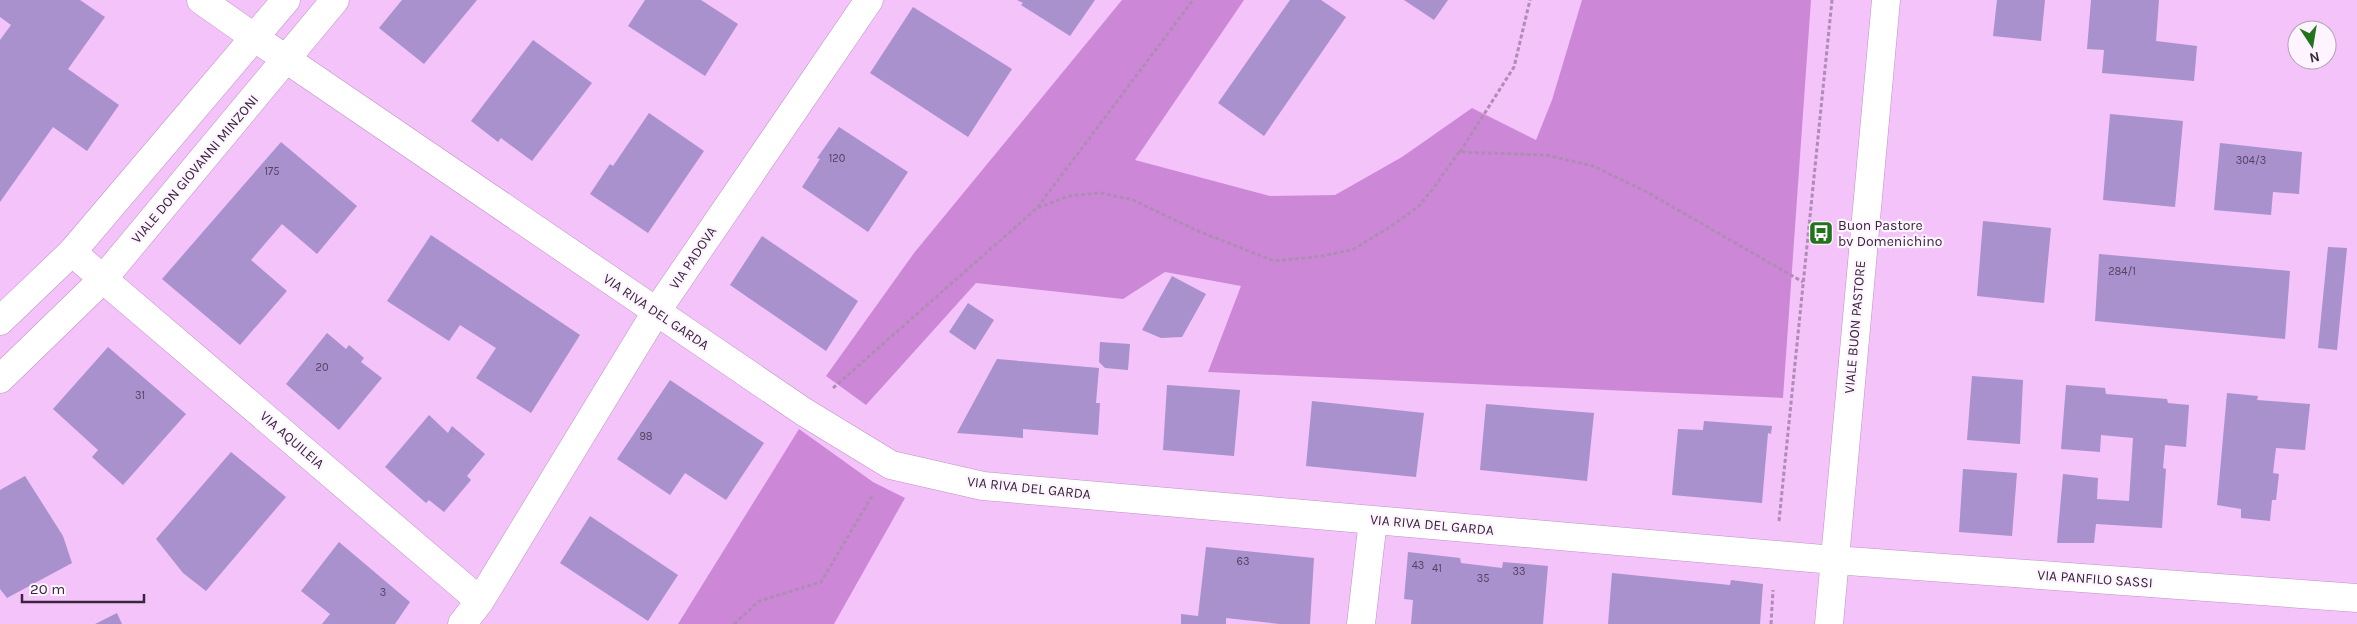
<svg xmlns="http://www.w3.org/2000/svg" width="2357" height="624" font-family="Karla,sans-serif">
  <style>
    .green { fill: #cc88d7 }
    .building { fill: #a891cd }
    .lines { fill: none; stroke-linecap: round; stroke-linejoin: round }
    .minor-casing { stroke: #bf91c6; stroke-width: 29 }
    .tertiary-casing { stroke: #bf91c6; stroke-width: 29 }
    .secondary-casing { stroke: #bf91c6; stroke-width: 29 }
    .path { stroke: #b08bb6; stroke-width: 3; stroke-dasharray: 4 2.5; stroke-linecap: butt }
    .minor { stroke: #fff; stroke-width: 28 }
    .tertiary { stroke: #fff; stroke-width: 28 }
    .secondary { stroke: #fff; stroke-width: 28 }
    .labels { text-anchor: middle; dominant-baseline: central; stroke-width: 4.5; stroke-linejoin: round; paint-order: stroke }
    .number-label { font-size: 11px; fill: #554160 }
    .street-label { font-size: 14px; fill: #39263c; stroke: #fef4ff }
    .poi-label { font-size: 14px; fill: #39263c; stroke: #fef4ff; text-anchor: start }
  </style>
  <rect width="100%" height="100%" fill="#f3c3fa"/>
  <path class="green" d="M 1122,0 L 1244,0 L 1135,160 L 1270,196 L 1335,195 L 1402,157 L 1472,108 L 1536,140 L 1552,100 L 1582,0 L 1811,0 L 1783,398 L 1208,372 L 1241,286 L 1165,272 L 1123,299 L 976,283 L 866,405 L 826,376 L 914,253 Z
    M 799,429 L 873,482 L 905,498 L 834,624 L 678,624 Z"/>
  <path class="building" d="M 0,0 L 80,0 L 105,17 L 68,69 L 119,105 L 87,151 L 53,127 L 0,202 L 0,40 L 11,25 L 0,17 Z
    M 402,0 L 477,0 L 424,64 L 379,28 Z
    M 645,0 L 701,0 L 738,24 L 705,76 L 628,26 Z
    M 1017,0 L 1095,0 L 1070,36 L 1021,5 L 1023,3 Z
    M 1290,0 L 1321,0 L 1346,17 L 1264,136 L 1218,103 Z
    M 1404,0 L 1448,0 L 1434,20 Z
    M 1997,0 L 2045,0 L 2041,41 L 1993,36 Z
    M 2091,0 L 2159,0 L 2156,41 L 2197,46 L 2194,81 L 2102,73 L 2104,50 L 2087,49 Z
    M 913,7 L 1012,69 L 968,137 L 870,73 Z
    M 533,40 L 592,83 L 532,161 L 501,138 L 498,142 L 471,121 Z
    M 649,113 L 704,151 L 648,233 L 590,194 L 610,164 L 613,166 Z
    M 2110,114 L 2183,121 L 2175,207 L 2103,200 Z
    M 839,127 L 908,172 L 868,232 L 802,187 L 820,159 L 817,158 Z
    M 281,142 L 357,206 L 317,254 L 282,224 L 251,260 L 287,291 L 240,345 L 162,279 Z
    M 2220,143 L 2302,152 L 2299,194 L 2273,192 L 2271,215 L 2214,210 Z
    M 1983,221 L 2051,228 L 2044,303 L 1977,296 Z
    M 431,235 L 580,335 L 531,413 L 476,378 L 496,348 L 460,325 L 449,341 L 387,301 Z
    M 762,236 L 858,301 L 826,351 L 730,285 Z
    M 2328,247 L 2347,248 L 2337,350 L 2318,348 Z
    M 2099,254 L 2290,271 L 2285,339 L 2095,321 Z
    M 1172,276 L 1206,294 L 1182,337 L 1161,338 L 1142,330 Z
    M 968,303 L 994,320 L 975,350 L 949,332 Z
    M 327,333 L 346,349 L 349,345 L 364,358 L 361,362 L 382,378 L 339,430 L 286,384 Z
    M 1100,342 L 1130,344 L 1128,370 L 1105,368 L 1099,362 Z
    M 108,347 L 186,414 L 123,485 L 92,457 L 98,450 L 53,409 Z
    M 997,359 L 1099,368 L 1096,403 L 1100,403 L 1098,435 L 1023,429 L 1023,438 L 957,433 Z
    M 1972,376 L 2023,380 L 2020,444 L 1967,440 Z
    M 670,380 L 764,443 L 726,500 L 685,473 L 670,495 L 617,459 Z
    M 1167,385 L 1240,390 L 1234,456 L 1163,450 Z
    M 2066,385 L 2105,388 L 2106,394 L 2167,399 L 2168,403 L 2189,405 L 2186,447 L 2165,445 L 2163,468 L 2166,469 L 2162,528 L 2096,524 L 2094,543 L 2057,543 L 2063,474 L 2098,478 L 2097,499 L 2129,501 L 2133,438 L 2101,435 L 2100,452 L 2061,449 Z
    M 2227,393 L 2258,396 L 2257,400 L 2310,404 L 2305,450 L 2276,448 L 2273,473 L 2279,474 L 2276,500 L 2272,500 L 2270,521 L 2241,518 L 2241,509 L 2217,505 Z
    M 1312,401 L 1424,413 L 1416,477 L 1306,466 Z
    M 1486,404 L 1594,413 L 1587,481 L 1480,470 Z
    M 429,415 L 448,433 L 452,426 L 485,454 L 467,476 L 471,480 L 444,512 L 429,500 L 426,503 L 385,467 Z
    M 1704,421 L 1772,426 L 1771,434 L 1768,433 L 1762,503 L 1672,495 L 1678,429 L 1703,430 Z
    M 231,452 L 286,497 L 206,591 L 183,573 L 156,539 Z
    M 1963,469 L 2017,473 L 2012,536 L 1959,532 Z
    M 25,476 L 63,536 L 72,563 L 7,598 L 0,589 L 0,490 Z
    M 590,516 L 678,575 L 648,621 L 560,563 Z
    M 339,542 L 410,602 L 395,624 L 322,624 L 330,614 L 301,591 Z
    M 1206,547 L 1314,558 L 1310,624 L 1280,624 L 1226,618 L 1226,624 L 1181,624 L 1181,614 L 1198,616 Z
    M 1408,552 L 1460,558 L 1461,563 L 1502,568 L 1503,562 L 1548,566 L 1543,624 L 1411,624 L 1413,600 L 1404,599 Z
    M 1612,573 L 1730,585 L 1731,580 L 1763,584 L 1760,624 L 1608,624 Z
    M 117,613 L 122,624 L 95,624 Z"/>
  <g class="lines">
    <defs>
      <path id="minor" d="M 201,0 L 255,38
        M 286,59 L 804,412 L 891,465 L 983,486 L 1834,560
        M 103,279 L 480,601
        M 462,624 L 480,601 L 656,312 L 869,0
        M 1361,624 L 1373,520"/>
      <path id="tertiary" d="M 255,38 L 286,59
        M 72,252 L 103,279
        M 1834,560 L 2357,598
        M 1829,624 L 1886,0"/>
      <path id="secondary" d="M 0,321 L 72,252 L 286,0
        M 0,379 L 103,279 L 335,0"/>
    </defs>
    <use href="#minor" class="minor-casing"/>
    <use href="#tertiary" class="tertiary-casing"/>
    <use href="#secondary" class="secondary-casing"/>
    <path class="path" d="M 1460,152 L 1514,67 L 1530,0
      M 1038,208 L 1068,196 L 1101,193 L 1133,200 L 1198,231 L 1274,261 L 1315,257 L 1352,250 L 1390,227 L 1418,207 L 1432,190 L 1459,152 L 1546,155 L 1593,166 L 1645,191 L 1803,282
      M 833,388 L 1037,208 L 1193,0
      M 1779,521 L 1832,0
      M 734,624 L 759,601 L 821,582 L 872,496
      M 1771,624 L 1773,590"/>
    <use href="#minor" class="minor"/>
    <use href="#tertiary" class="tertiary"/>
    <use href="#secondary" class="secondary"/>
  </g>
  <defs>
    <symbol id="bus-square" viewBox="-11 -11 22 22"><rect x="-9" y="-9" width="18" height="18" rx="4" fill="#22731c" stroke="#fef4ff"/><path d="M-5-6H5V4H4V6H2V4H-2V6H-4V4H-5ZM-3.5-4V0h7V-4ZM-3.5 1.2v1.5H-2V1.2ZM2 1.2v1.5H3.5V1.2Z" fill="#fff"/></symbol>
  </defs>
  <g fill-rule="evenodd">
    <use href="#bus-square" x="1807" y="219" width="28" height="28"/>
  </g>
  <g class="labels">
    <g class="number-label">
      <text x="837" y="158">120</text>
      <text x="2251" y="160">304/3</text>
      <text x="272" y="171">175</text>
      <text x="2122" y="271">284/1</text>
      <text x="322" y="367">20</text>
      <text x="140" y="395">31</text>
      <text x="646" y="436">98</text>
      <text x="1243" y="561">63</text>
      <text x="1418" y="565">43</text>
      <text x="1437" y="568">41</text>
      <text x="1519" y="571">33</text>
      <text x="1483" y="578">35</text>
      <text x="383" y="592">3</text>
    </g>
    <g class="street-label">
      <text transform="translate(195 169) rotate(-50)">VIALE DON GIOVANNI MINZONI</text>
      <text transform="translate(693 258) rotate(-56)">VIA PADOVA</text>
      <text transform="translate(656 312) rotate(34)">VIA RIVA DEL GARDA</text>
      <text transform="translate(1855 327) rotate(-85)">VIALE BUON PASTORE</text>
      <text transform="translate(292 440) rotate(41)">VIA AQUILEIA</text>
      <text transform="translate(1029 488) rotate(6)">VIA RIVA DEL GARDA</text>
      <text transform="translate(1432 525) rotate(5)">VIA RIVA DEL GARDA</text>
      <text transform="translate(2095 579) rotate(4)">VIA PANFILO SASSI</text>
    </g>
    <g class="poi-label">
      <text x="1838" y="225">Buon Pastore<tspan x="1838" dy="16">bv Domenichino</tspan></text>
    </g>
  </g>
  <g transform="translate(2312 45) rotate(168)"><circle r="24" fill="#fef4ff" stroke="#afa2b1"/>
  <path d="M0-4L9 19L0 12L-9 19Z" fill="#22731c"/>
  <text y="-8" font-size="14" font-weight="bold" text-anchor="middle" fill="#39263c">N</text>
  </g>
  <path d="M22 594v8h122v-8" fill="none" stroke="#39263c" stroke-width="2.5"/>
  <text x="30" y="594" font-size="15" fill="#39263c" stroke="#fef4ff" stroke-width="4" paint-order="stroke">20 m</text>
</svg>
